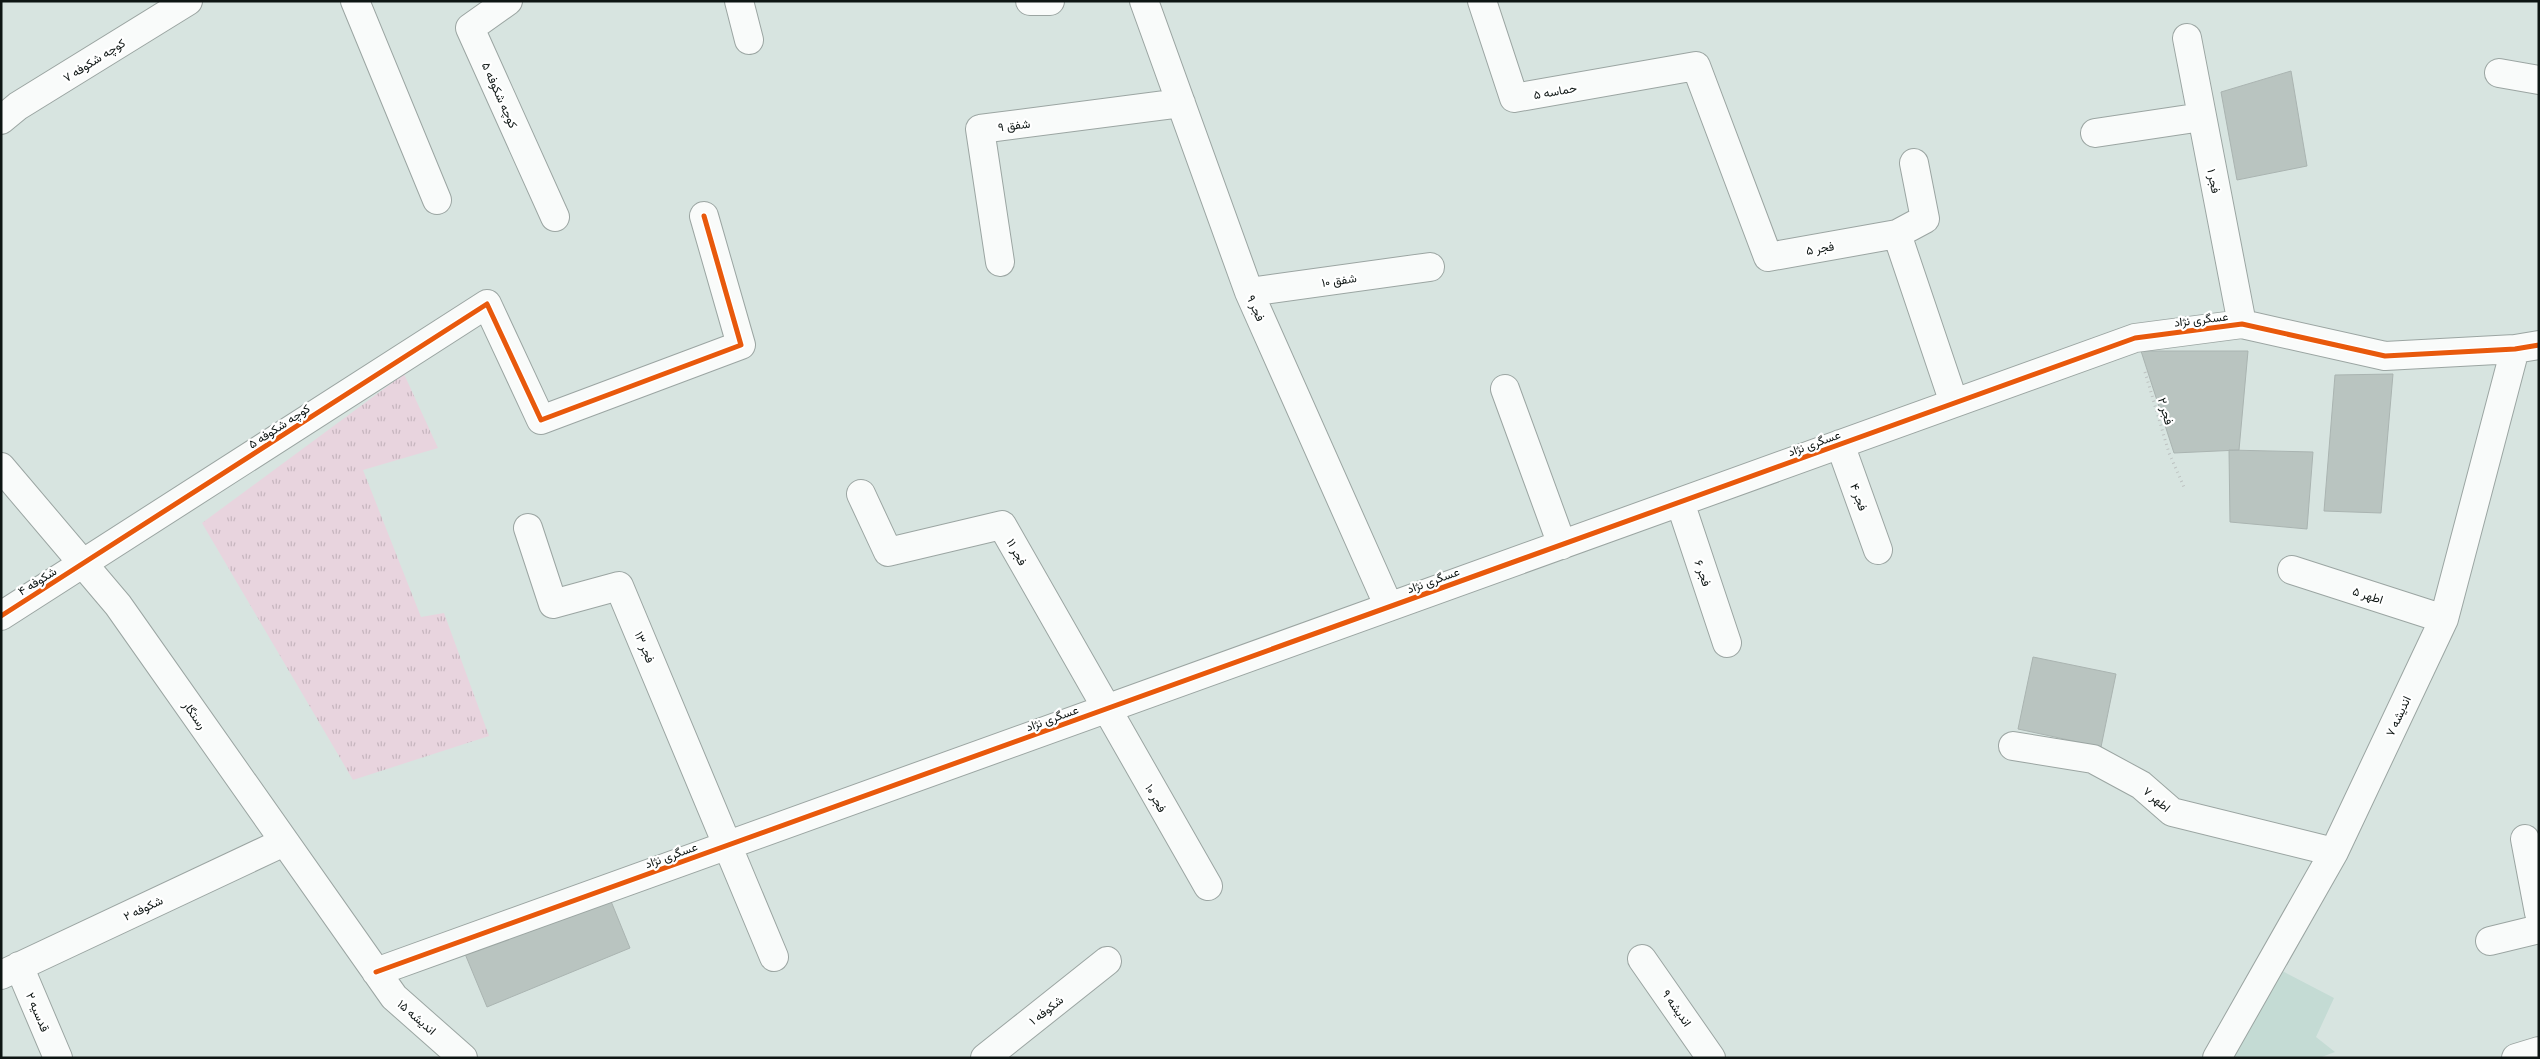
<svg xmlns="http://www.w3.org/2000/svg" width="2540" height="1059" font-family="'Golos Text',Vazirmatn,sans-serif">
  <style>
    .built { fill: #c4dbd4 }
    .grass { fill: url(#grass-tufts) }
    .building { fill: #b9c4c0; stroke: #aab4b1 }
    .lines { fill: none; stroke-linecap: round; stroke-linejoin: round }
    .minor-casing { stroke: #9ba5a2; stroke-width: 30 }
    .secondary-casing { stroke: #9ba5a2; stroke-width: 30 }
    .path { stroke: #bdc2c1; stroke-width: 3; stroke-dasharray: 1 4; stroke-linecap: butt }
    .minor { stroke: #f9fbfa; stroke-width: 28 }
    .secondary { stroke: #f9fbfa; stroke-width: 28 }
    .cycleway-casing { stroke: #fff; stroke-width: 8 }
    .cycleway { stroke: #e8590c; stroke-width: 5 }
    .labels { text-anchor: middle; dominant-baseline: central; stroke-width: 4.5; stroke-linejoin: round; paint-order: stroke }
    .street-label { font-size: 12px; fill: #0d1513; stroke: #fff }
  </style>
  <defs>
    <pattern id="grass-tufts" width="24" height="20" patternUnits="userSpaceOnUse" patternTransform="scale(1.25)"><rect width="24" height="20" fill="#e8d4de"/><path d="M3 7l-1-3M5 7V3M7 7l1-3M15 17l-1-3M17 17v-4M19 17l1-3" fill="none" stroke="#c6b5be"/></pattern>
  </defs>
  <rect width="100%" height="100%" fill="#d7e4e0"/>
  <path class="built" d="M 2267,963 L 2334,998 L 2316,1037 L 2335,1052 L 2319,1058 L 2224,1058 Z"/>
  <path class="grass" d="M 404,374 L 438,448 L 363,470 L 421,617 L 444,613 L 489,736 L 353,780 L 202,523 Z"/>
  <path class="building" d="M 2291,71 L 2307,166 L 2237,180 L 2221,92 Z
    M 2141,351 L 2248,351 L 2239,450 L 2174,453 Z
    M 2393,374 L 2381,513 L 2324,511 L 2335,375 Z
    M 2229,450 L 2313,452 L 2307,529 L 2230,522 Z
    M 2033,657 L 2116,674 L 2101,747 L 2018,729 Z
    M 606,889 L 630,948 L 487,1007 L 463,949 Z"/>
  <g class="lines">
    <defs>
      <path id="minor" d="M 355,1 L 437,200
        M 508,1 L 470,28 L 555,217
        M 739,1 L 749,40
        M 1030,1 L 1050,1
        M 1144,1 L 1249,292 L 1389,607
        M 1482,1 L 1514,98 L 1696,66 L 1768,257 L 1897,234 L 1954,403
        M 2187,38 L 2242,324
        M 2499,73 L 2539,80
        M 1,120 L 18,106 L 188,1
        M 2095,133 L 2202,117
        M 1897,234 L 1925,219 L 1914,163
        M 1000,262 L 980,129 L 1181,103
        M 1249,292 L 1430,267
        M 1505,389 L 1562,545
        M 1840,444 L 1878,550
        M 1,467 L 118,605 L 394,997 L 463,1058
        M 861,494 L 888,552 L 1002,525 L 1208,886
        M 1680,502 L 1727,643
        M 528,528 L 553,604 L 619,586 L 774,957
        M 2292,570 L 2444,619
        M 1,616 L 487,304 L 541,420 L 741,345 L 704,216
        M 2013,746 L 2093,759 L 2141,785 L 2172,812 L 2334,852
        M 2525,839 L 2539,913
        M 2490,941 L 2539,929
        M 1642,959 L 1711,1058
        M 19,966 L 58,1058
        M 376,972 L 2135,338 L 2242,324 L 2385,356 L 2515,349 L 2539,345
        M 1,975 L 284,842
        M 985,1058 L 1107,961
        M 2217,1058 L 2334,852 L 2444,619 L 2515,349"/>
      <path id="secondary" d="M 2516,1058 L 2539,1051"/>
    </defs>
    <use href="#minor" class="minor-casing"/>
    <use href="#secondary" class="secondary-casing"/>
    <path class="path" d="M 2145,372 L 2169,453 L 2184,487"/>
    <use href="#minor" class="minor"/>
    <use href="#secondary" class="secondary"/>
    <defs>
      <path id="cycleway" d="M 1,616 L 487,304 L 541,420 L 741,345 L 704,216
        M 376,972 L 2135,338 L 2242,324 L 2385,356 L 2515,349 L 2539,345"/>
    </defs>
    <use href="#cycleway" class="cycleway-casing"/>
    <use href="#cycleway" class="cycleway"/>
  </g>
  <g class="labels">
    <g class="street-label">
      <text transform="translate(94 60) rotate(-32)">کوچه شکوفه ۷</text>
      <text transform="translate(1555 91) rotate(-10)">حماسه ۵</text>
      <text transform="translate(500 95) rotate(66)">کوچه شکوفه ۵</text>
      <text transform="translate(1014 125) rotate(-7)">شفق ۹</text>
      <text transform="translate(2214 181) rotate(79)">فجر ۱</text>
      <text transform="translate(1820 248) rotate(-10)">فجر ۵</text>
      <text transform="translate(1339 280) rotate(-8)">شفق ۱۰</text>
      <text transform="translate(1256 308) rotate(66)">فجر ۹</text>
      <text transform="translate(2201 319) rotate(-7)">عسگری نژاد</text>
      <text transform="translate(2166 411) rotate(74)">فجر ۲</text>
      <text transform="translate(279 426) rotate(-33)">کوچه شکوفه ۵</text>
      <text transform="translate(1814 443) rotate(-20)">عسگری نژاد</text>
      <text transform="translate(1859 497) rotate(70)">فجر ۴</text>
      <text transform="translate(1017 552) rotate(61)">فجر ۱۱</text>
      <text transform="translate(1703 573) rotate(71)">فجر ۶</text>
      <text transform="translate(1433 580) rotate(-20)">عسگری نژاد</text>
      <text transform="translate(37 581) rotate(-32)">شکوفه ۴</text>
      <text transform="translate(2368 595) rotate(18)">اطهر ۵</text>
      <text transform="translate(645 647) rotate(67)">فجر ۱۳</text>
      <text transform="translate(195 715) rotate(55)">رستگار</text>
      <text transform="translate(2398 716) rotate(-65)">اندیشه ۷</text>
      <text transform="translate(1052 718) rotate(-20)">عسگری نژاد</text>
      <text transform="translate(1156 798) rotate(60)">فجر ۱۰</text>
      <text transform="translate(2157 799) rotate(40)">اطهر ۷</text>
      <text transform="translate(671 855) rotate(-20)">عسگری نژاد</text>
      <text transform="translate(143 908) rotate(-25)">شکوفه ۲</text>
      <text transform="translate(1677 1008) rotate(55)">اندیشه ۹</text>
      <text transform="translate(1046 1010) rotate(-38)">شکوفه ۱</text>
      <text transform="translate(38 1012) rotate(67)">قدسیه ۲</text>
      <text transform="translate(417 1017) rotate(41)">اندیشه ۱۵</text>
    </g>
  </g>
  <rect width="2540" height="1059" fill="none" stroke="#0d1513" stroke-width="5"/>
</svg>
